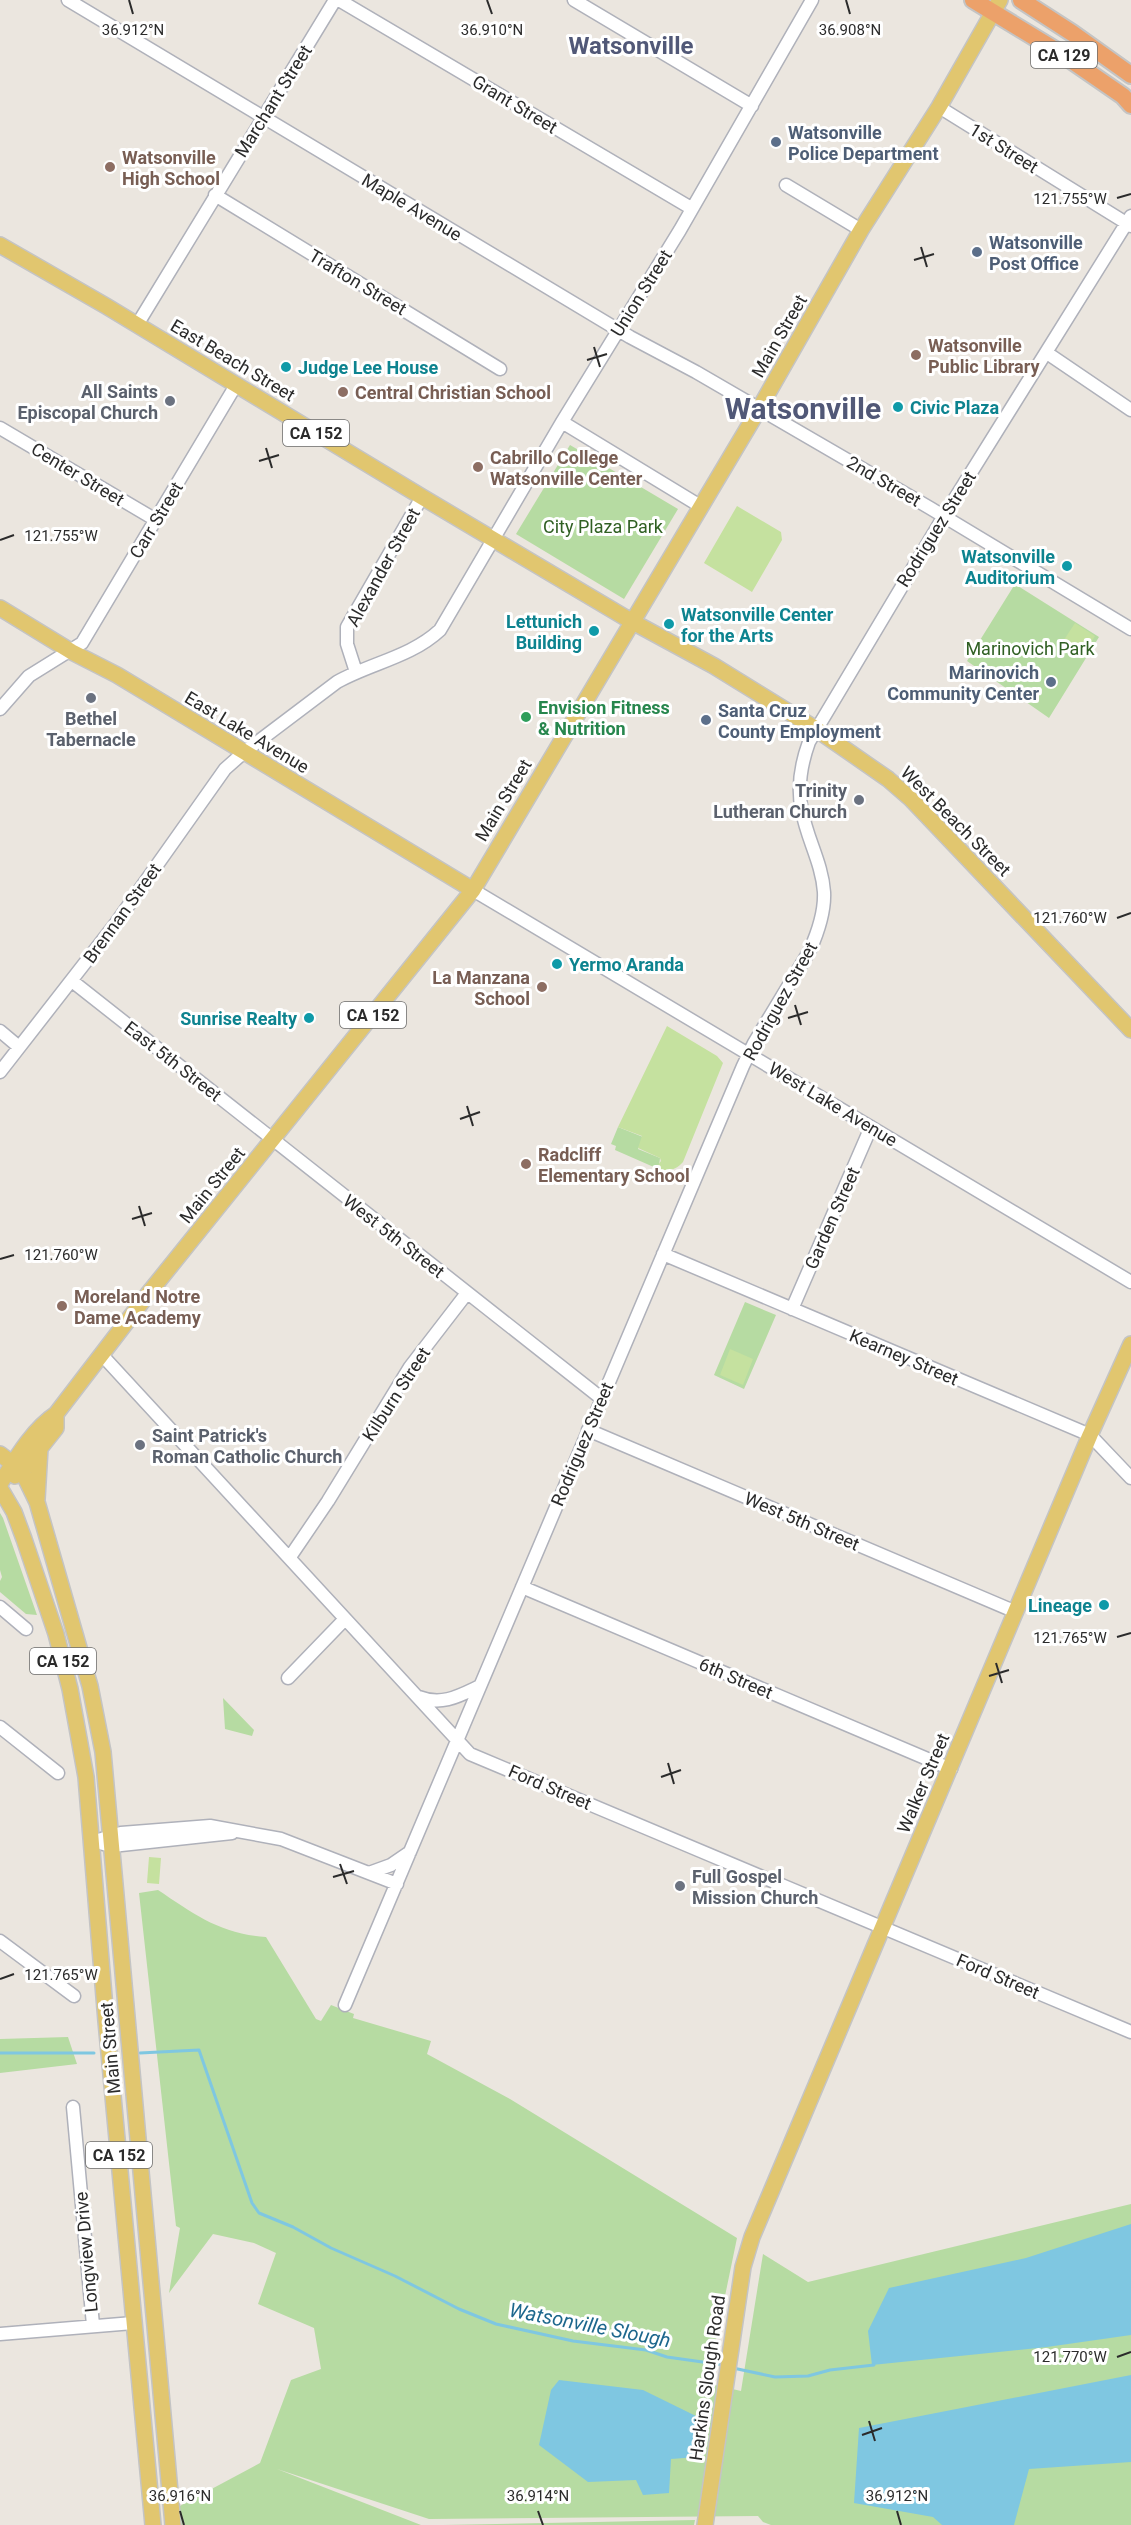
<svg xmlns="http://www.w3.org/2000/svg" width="1131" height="2525" font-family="Roboto,sans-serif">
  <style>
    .green { fill: #b6dba2 }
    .pitch { fill: #c5e19f }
    .water { fill: #7fc7e1 }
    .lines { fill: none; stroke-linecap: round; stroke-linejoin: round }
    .stream { stroke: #7fc7e1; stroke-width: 3 }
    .minor-casing { stroke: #afb1ba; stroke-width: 15 }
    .major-casing { stroke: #c4c4c4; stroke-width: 18 }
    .highway-casing { stroke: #c4c4c4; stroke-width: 20 }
    .minor { stroke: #fff; stroke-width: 12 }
    .major { stroke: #e1c66f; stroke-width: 15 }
    .highway { stroke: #eca16a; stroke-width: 16 }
    .ticks { fill: none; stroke: #2b2b2b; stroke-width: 2 }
    .service-dot { fill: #5c6f8a; stroke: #fff; stroke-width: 2 }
    .education-dot { fill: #8d6e63; stroke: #fff; stroke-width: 2 }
    .culture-dot { fill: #0f9aa8; stroke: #fff; stroke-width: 2 }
    .worship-dot { fill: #6b7280; stroke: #fff; stroke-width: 2 }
    .leisure-dot { fill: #2e9e5b; stroke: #fff; stroke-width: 2 }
    .labels { text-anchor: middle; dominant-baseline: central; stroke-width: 6; stroke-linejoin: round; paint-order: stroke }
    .shield { fill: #fff; stroke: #6b6b6b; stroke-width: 1.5 }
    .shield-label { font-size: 16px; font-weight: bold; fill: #2b2b2b }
    .street-label { font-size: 18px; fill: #2b2b2b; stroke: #fff }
    .service-label { font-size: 18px; font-weight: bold; fill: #4e5e75; stroke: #fff; text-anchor: start }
    .education-label { font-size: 18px; font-weight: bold; fill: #785e54; stroke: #fff; text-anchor: start }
    .culture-label { font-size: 18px; font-weight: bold; fill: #0d838f; stroke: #fff; text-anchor: start }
    .worship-label { font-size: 18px; font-weight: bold; fill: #5b616d; stroke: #fff; text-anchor: end }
    .park-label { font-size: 18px; fill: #306023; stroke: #fff }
    .leisure-label { font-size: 18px; font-weight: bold; fill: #27864d; stroke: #fff; text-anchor: start }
    .water-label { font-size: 20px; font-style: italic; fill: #1d678d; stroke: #fff }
    .district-label { font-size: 24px; font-weight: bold; fill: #515877; stroke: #fff }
    .town-label { font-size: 30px; font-weight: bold; fill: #515877; stroke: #fff }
    .ticks-label { font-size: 15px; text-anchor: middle; fill: #2b2b2b; stroke: #fff; stroke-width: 6; stroke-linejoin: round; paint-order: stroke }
  </style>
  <rect width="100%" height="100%" fill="#ebe6df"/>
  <path class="green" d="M 570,445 L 678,509 L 624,599 L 516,534 Z
    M 1015,584 L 1099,637 L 1049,718 L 967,661 Z
    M 618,1127 L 643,1137 L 638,1149 L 660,1158 L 659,1166 L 656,1168 L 615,1150 L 616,1146 L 611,1144 Z
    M 745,1302 L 776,1315 L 744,1389 L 714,1375 Z
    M 0,1513 L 3,1518 L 37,1615 L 26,1614 L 0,1592 L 0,1581 L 2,1577 L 0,1570 Z
    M 223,1698 L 254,1730 L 252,1736 L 225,1729 Z
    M 158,1890 C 194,1914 220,1934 266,1937 L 316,2019 L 321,2021 L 331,2005 L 354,2014 L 353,2018 L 431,2041 L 427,2054 L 510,2099 L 737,2238 L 707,2383 L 741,2391 L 763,2254 L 808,2282 L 1131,2204 L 1131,2525 L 771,2525 L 763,2522 L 758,2516 L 429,2519 L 277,2469 L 421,2525 L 177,2525 L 176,2508 L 260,2463 L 291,2380 L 321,2369 L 314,2328 L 258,2304 L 276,2253 L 254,2243 L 213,2234 L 169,2293 L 180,2228 L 176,2226 L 139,1893 Z
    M 68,2037 L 77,2064 L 0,2073 L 0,2039 Z
    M 695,2520 L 694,2525 L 443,2525 Z"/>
  <path class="pitch" d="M 737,506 L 781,532 L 782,540 L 752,592 L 704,563 Z
    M 1075,623 L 1095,636 L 1081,659 L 1060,646 Z
    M 667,1026 L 717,1056 L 723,1063 L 683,1162 C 675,1171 666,1172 656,1168 L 661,1161 L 660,1158 L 638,1148 L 642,1136 L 618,1127 Z
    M 730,1349 L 753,1359 L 743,1385 L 720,1375 Z
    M 149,1857 L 161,1858 L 159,1884 L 147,1883 Z"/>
  <path class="water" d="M 1131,2224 L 1131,2335 L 1047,2347 L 872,2365 L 868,2331 L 889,2288 L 1026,2258 Z
    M 1131,2375 L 1131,2462 L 1029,2469 L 1014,2525 L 942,2525 L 933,2517 L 854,2503 L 859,2428 Z
    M 559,2380 L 643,2390 L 700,2418 L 698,2457 L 671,2459 L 669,2493 L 643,2495 L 636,2480 L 588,2482 L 539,2445 L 551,2390 Z"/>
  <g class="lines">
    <path class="stream" d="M 0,2053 L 94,2053
      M 140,2053 L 199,2050 L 252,2203 L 259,2213 L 293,2227 L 331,2248 L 395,2276 L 459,2309 L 496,2324 L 573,2341 L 646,2350 L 667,2357 L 724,2365
      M 733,2368 L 775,2377 L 808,2376 L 830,2370 L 874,2365"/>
    <defs>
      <path id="minor" d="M 68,0 L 630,337 L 696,372 L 930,508 L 1131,629
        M 339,0 L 691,208
        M 574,0 L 752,106
        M 939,107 L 1131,226
        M 786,185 L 861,230
        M 215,195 L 500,369
        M 137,325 L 335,0
        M 1047,353 L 1131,410
        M 562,422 L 700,506
        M 0,428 L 156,520
        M 356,672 L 347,644 L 347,627 L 422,497
        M 0,709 L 29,676 L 82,643 L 236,385
        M 473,890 L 1131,1282
        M 72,981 L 601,1398
        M 0,1031 L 19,1047
        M 0,1072 L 116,923 L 225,769 L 243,753 L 337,682 C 371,663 411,657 440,630 L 562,422 L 680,230 L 812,0
        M 663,1254 L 1090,1435 L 1131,1478
        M 792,1309 L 871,1127
        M 101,1354 L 470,1754 L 1131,2032
        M 588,1430 L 1016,1612
        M 290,1557 L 328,1501 L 410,1367 L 467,1293
        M 522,1587 L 951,1769
        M 0,1607 L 26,1629
        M 288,1678 L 345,1619
        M 419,1697 C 442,1706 459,1696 480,1686
        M 0,1727 L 58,1773
        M 92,1842 L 121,1833 L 210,1826 L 281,1839 L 397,1884
        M 103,1844 L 112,1846 L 232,1833
        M 369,1873 L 391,1865 L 410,1852
        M 0,1941 L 74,1996
        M 345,2005 L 743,1066 L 754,1043 L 810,950 C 818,932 825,912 824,892 C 822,863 807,839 802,811 C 797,788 801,764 809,742 L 944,516 L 1131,216
        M 73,2107 L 93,2325
        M 0,2334 L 133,2323"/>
      <path id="major" d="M 0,245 L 106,306 L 422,497 L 631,621 L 714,666 L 816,729 L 888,779 L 911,799 L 1131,1030
        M 0,608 L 72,652 L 117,675 L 473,890
        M 0,1454 L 22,1471 L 37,1502 L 90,1686 L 103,1752 L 173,2525
        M 15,1476 L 22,1471 L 56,1428 L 56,1414
        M 0,1484 C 15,1460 32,1430 56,1414 L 148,1294 L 473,890 L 759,409 L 861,230 L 939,107 L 1000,0
        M 0,1488 L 14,1512 L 24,1539 L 56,1634 L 70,1689 L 86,1777 L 106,2021 L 153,2525
        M 37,1499 L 40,1448
        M 705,2525 L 743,2267 L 752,2237 L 1090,1435 L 1131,1344"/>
      <path id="highway" d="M 973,0 L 1062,54 L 1123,96 L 1131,105
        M 1021,0 L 1072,33 L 1131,75"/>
    </defs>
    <use href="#minor" class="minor-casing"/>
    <use href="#major" class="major-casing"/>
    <use href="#highway" class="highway-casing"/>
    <use href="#minor" class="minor"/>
    <use href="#major" class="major"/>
    <use href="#highway" class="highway"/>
  </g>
  <path class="ticks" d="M 129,0 L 133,14M 487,0 L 492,14M 846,0 L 850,14M 1117,198 L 1131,194M 921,247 L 927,267M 914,260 L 934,254M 594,347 L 600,367M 587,360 L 607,354M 266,448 L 272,468M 259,461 L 279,455M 0,540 L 14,535M 1117,918 L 1131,913M 795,1005 L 801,1025M 788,1018 L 808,1012M 467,1106 L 473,1126M 460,1119 L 480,1112M 139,1206 L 145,1226M 132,1219 L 152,1213M 0,1259 L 14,1255M 1117,1637 L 1131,1633M 996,1663 L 1002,1683M 989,1676 L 1009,1670M 668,1763 L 674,1784M 661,1777 L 681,1770M 340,1864 L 347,1884M 333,1877 L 354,1871M 0,1979 L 14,1974M 1117,2357 L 1131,2352M 869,2421 L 875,2441M 862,2435 L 882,2428M 180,2511 L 184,2525M 538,2511 L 543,2525M 897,2511 L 901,2525"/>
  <g class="service-dot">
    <circle cx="776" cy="142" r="6"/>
    <circle cx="977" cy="252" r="6"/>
    <circle cx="1051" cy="682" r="6"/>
    <circle cx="706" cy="720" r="6"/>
  </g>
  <g class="education-dot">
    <circle cx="110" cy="167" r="6"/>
    <circle cx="916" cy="355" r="6"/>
    <circle cx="343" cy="392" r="6"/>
    <circle cx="478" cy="467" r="6"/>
    <circle cx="542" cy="987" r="6"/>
    <circle cx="526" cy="1164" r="6"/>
    <circle cx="62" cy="1306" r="6"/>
  </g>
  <g class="culture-dot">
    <circle cx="286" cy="367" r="6"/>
    <circle cx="898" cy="407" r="6"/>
    <circle cx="1067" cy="566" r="6"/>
    <circle cx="669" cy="624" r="6"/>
    <circle cx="594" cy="631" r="6"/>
    <circle cx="557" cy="964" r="6"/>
    <circle cx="309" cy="1018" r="6"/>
    <circle cx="1104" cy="1605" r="6"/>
  </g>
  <g class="worship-dot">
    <circle cx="170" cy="401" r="6"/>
    <circle cx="91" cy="698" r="6"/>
    <circle cx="859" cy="800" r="6"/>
    <circle cx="140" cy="1445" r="6"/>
    <circle cx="680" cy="1886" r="6"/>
  </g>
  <circle class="leisure-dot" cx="526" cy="717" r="6"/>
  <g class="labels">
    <g class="shield">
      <rect x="1031" y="42" width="66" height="26" rx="4.5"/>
      <rect x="283" y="420" width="66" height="26" rx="4.5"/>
      <rect x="340" y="1002" width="66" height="26" rx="4.5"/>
      <rect x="30" y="1648" width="66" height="26" rx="4.5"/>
      <rect x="86" y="2142" width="66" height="26" rx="4.5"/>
    </g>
    <g class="shield-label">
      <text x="1064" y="55">CA 129</text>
      <text x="316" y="433">CA 152</text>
      <text x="373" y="1015">CA 152</text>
      <text x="63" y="1661">CA 152</text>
      <text x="119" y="2155">CA 152</text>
    </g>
    <g class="street-label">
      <text transform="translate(273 101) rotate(-58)">Marchant Street</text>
      <text transform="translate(515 104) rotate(31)">Grant Street</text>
      <text transform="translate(1004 148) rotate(32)">1st Street</text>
      <text transform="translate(412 207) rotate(31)">Maple Avenue</text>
      <text transform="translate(358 282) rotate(31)">Trafton Street</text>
      <text transform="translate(641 293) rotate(-58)">Union Street</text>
      <text transform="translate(779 336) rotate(-60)">Main Street</text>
      <text transform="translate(233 360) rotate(31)">East Beach Street</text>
      <text transform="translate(78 474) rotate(31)">Center Street</text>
      <text transform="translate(884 481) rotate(30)">2nd Street</text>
      <text transform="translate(156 520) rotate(-59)">Carr Street</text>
      <text transform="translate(936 529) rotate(-58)">Rodriguez Street</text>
      <text transform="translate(383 567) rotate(-61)">Alexander Street</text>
      <text transform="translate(247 732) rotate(31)">East Lake Avenue</text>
      <text transform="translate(503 800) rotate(-59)">Main Street</text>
      <text transform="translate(956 821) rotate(45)">West Beach Street</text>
      <text transform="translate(122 913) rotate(-54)">Brennan Street</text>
      <text transform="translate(780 1001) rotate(-61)">Rodriguez Street</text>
      <text transform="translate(173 1061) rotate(38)">East 5th Street</text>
      <text transform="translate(833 1104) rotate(31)">West Lake Avenue</text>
      <text transform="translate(212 1185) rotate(-51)">Main Street</text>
      <text transform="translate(832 1218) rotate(-66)">Garden Street</text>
      <text transform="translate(394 1236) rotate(38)">West 5th Street</text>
      <text transform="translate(904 1357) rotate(23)">Kearney Street</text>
      <text transform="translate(396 1394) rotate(-57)">Kilburn Street</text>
      <text transform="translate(582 1444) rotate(-67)">Rodriguez Street</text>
      <text transform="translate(802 1521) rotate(23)">West 5th Street</text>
      <text transform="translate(736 1678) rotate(23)">6th Street</text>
      <text transform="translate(923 1783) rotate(-67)">Walker Street</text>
      <text transform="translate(550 1787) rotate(23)">Ford Street</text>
      <text transform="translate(998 1976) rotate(23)">Ford Street</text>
      <text transform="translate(110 2048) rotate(-95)">Main Street</text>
      <text transform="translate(86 2252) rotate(-95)">Longview Drive</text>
      <text transform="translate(707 2378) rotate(-82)">Harkins Slough Road</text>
    </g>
    <g class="service-label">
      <text x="788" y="132">Watsonville<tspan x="788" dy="21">Police Department</tspan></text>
      <text x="989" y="242">Watsonville<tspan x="989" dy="21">Post Office</tspan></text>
      <text x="1039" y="672" text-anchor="end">Marinovich<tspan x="1039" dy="21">Community Center</tspan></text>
      <text x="718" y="710">Santa Cruz<tspan x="718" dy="21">County Employment</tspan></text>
    </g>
    <g class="education-label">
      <text x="122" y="157">Watsonville<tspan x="122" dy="21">High School</tspan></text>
      <text x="928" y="345">Watsonville<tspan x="928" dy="21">Public Library</tspan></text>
      <text x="355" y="392">Central Christian School</text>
      <text x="490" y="457">Cabrillo College<tspan x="490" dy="21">Watsonville Center</tspan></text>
      <text x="530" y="977" text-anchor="end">La Manzana<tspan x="530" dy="21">School</tspan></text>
      <text x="538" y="1154">Radcliff<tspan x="538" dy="21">Elementary School</tspan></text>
      <text x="74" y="1296">Moreland Notre<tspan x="74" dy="21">Dame Academy</tspan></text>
    </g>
    <g class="culture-label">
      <text x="298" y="367">Judge Lee House</text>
      <text x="910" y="407">Civic Plaza</text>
      <text x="1055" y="556" text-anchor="end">Watsonville<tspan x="1055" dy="21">Auditorium</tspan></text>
      <text x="681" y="614">Watsonville Center<tspan x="681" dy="21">for the Arts</tspan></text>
      <text x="582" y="621" text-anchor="end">Lettunich<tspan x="582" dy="21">Building</tspan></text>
      <text x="569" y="964">Yermo Aranda</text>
      <text x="297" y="1018" text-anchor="end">Sunrise Realty</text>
      <text x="1092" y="1605" text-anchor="end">Lineage</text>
    </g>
    <g class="worship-label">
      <text x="158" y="391">All Saints<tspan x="158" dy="21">Episcopal Church</tspan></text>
      <text x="91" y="718" text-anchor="middle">Bethel<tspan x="91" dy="21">Tabernacle</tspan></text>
      <text x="847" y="790">Trinity<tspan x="847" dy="21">Lutheran Church</tspan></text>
      <text x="152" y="1435" text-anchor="start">Saint Patrick's<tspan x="152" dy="21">Roman Catholic Church</tspan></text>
      <text x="692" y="1876" text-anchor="start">Full Gospel<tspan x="692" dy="21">Mission Church</tspan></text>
    </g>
    <g class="park-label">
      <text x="603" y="526">City Plaza Park</text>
      <text x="1030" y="648">Marinovich Park</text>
    </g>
    <g class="leisure-label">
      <text x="538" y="707">Envision Fitness<tspan x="538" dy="21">&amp; Nutrition</tspan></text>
    </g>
    <g class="water-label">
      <text transform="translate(590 2325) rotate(11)">Watsonville Slough</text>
    </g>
    <g class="district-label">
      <text x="631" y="46">Watsonville</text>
    </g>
    <g class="town-label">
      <text x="803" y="408">Watsonville</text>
    </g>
  </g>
  <g class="ticks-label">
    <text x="133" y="35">36.912°N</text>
    <text x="492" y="35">36.910°N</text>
    <text x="850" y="35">36.908°N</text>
    <text x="1070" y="204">121.755°W</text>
    <text x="61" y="541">121.755°W</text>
    <text x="1070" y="923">121.760°W</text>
    <text x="61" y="1260">121.760°W</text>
    <text x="1070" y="1643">121.765°W</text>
    <text x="61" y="1980">121.765°W</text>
    <text x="1070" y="2362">121.770°W</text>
    <text x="180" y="2501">36.916°N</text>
    <text x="538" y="2501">36.914°N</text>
    <text x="897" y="2501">36.912°N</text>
  </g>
</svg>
